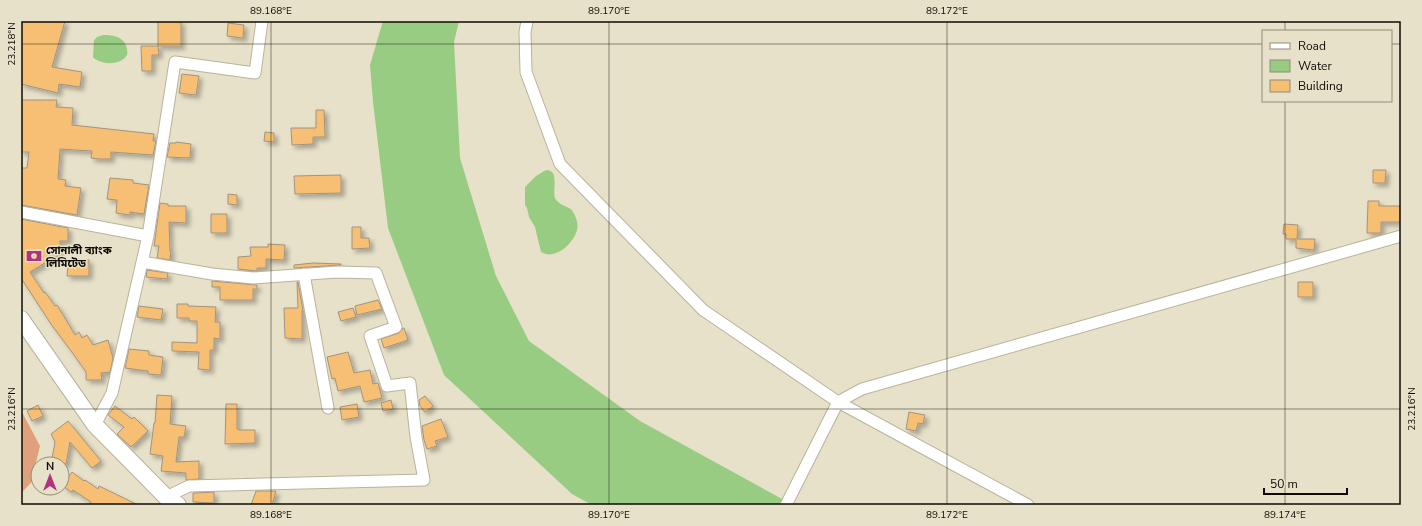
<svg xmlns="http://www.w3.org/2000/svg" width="1422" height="526" font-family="'Nunito Sans','Noto Sans Bengali',sans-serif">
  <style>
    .green { fill: #dfa17b }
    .water { fill: #98cc83 }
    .building { fill: #f7bf73; stroke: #a29380; filter: url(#shadow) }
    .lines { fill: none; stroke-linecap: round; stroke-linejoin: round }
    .minor-casing { stroke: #b9b39c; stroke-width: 13 }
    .highway-casing { stroke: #b9b39c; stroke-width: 18 }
    .minor { stroke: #fff; stroke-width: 11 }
    .highway { stroke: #fff; stroke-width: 16 }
    .ticks { fill: none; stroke: #0e0b05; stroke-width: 1; stroke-opacity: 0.45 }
    .labels { text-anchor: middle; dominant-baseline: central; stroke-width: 3; stroke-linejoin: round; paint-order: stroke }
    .poi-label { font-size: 11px; font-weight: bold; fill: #0e0b05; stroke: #e7e1c9; text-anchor: start }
    .neatline { fill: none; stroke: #0e0b05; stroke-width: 1.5 }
    .ticks-label { font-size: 10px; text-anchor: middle; fill: #0e0b05 }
  </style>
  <defs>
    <filter id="shadow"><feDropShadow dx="3.5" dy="3.5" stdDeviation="2" flood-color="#0004"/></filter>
  </defs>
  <rect width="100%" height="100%" fill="#e7e1c9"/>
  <path class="green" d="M 21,410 L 40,446 L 31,483 L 21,493 Z"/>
  <path class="water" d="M 383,21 L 459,21 L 454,42 L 460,158 L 496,276 L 529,341 L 640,421 L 793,505 L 592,505 L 572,494 L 444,375 L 388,228 L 373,102 L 370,65 Z
    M 103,35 C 114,35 125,37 127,49 C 127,52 128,53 127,55 C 121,66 100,65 93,57 L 94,40 L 97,37 Z
    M 546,170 C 560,170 552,190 555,198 C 558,204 565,206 571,209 C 575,214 579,223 577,230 C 574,243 555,261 541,252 L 535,227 L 529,217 L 527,208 L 525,205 L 525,187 L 536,176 Z"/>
  <path class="building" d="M 21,21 L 65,21 L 52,67 L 82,72 L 80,87 L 59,84 L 58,93 L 21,84 Z
    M 158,21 L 181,21 L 181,46 L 158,46 Z
    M 228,23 L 244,25 L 243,38 L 227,36 Z
    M 141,46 L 158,46 L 159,55 L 152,55 L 152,71 L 142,71 Z
    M 182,74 L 199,76 L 196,95 L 179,93 Z
    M 21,100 L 57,100 L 56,107 L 73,108 L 72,125 L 154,134 L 153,141 L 156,141 L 153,155 L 111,152 L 111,159 L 99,159 L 91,158 L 92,151 L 60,149 L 58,179 L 66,180 L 65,186 L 81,188 L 77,215 L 21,205 L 21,168 L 27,168 L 29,152 L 21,152 Z
    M 316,110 L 324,110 L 325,137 L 313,137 L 313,144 L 292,145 L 291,128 L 316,128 Z
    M 265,132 L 274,133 L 274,142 L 264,141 Z
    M 176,142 L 191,144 L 190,158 L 167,157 L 170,143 L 176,143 Z
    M 1373,170 L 1386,170 L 1385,183 L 1373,183 Z
    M 341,175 L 341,193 L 295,194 L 294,176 Z
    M 110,178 L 133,180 L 133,183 L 149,185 L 144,214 L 130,212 L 130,215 L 116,213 L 117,200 L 107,199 Z
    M 228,194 L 237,195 L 237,205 L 228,204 Z
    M 1368,201 L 1379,201 L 1379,206 L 1400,206 L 1400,222 L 1381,222 L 1381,233 L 1367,233 Z
    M 160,203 L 168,204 L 168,206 L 186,206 L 186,223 L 169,222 L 170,251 L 171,251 L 170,260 L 157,258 L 159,246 L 154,246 Z
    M 211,214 L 227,214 L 227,233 L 211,233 Z
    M 21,219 L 68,228 L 68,241 L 60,241 L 60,254 L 30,272 L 44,293 L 45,292 L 55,306 L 57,305 L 75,335 L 79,332 L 82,338 L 87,335 L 93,345 L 108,340 L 113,358 L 110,372 L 101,373 L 102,380 L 86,380 L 86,372 L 74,355 L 51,324 L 21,278 Z
    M 1284,224 L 1298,225 L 1297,239 L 1315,239 L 1314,250 L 1296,248 L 1296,239 L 1286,239 L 1286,234 L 1283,234 Z
    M 352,227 L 361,227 L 361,238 L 369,238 L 370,248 L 352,249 Z
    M 268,244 L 285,245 L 284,260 L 266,259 L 266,268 L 257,268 L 257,271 L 238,269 L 238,257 L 251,256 L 250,247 L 268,247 Z
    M 77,260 L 89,260 L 89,276 L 67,276 L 68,265 L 77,266 Z
    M 313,263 L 341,264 L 341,265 L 294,268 L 294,265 Z
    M 147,270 L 168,273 L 167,279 L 146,277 Z
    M 212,281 L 257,285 L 257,289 L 253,289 L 253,300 L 220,300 L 220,287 L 212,287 Z
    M 297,282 L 298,282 L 303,311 L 302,311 L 302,339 L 285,338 L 284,308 L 298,308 Z
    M 1298,282 L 1313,282 L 1313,297 L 1298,297 Z
    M 378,300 L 382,309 L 357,315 L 355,306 Z
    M 177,304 L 188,304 L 188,306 L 216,307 L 215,322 L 220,322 L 220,339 L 214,338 L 214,350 L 210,350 L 210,370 L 198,369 L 199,352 L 172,351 L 172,342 L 197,343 L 197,321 L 189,321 L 189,318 L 177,318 Z
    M 139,306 L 163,309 L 161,320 L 137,317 Z
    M 353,308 L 356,317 L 341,321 L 338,312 Z
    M 403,328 L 404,328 L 408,340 L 384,348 L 381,339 L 399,333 Z
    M 129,349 L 149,351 L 149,355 L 163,357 L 161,375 L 148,374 L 148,371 L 125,368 Z
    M 348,352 L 354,373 L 370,370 L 373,384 L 378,383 L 382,398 L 364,402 L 360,386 L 338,391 L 335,378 L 332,379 L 327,357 Z
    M 157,395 L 172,396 L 170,424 L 186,426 L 184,437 L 179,437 L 176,462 L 199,461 L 199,479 L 186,480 L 186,473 L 161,471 L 163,456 L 150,454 L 154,423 L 155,423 Z
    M 425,396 L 433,406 L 425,412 L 420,406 L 419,400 Z
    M 391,400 L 393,409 L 383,411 L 381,403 Z
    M 226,404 L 237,404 L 237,429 L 239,429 L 239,430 L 255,430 L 255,443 L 225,444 Z
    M 357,404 L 359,417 L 342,420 L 340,407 Z
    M 38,405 L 43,416 L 32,421 L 27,411 Z
    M 115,406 L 132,419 L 134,417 L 148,431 L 131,447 L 117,434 L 124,427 L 108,415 Z
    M 909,412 L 925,415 L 923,424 L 918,423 L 916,431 L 906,429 Z
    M 441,419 L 448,437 L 435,441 L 437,446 L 427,449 L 424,440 L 422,426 Z
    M 68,421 L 101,461 L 92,468 L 70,442 L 66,464 L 51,464 L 55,442 L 51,434 Z
    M 72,472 L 84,481 L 85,480 L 98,489 L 99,486 L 138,505 L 90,505 L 91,502 L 73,490 L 71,492 L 62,485 Z
    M 256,491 L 276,491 L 272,505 L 251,505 Z
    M 214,492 L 214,503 L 193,502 L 193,493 Z"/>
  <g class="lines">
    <defs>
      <path id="minor" d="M 527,21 L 525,32 L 526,72 L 560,164 L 703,310 L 838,402 L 1028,505
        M 21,212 L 148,236
        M 142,262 L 212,274 L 253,278 L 337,272 L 376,273 L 396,327 L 370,336 L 387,386 L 410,383 L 416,437 L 424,480 L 189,486 L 166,497
        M 304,274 L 328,408
        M 95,425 L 112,393 L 148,236 L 175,62 L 255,73 L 262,21
        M 786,505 L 838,402 L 862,389 L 1401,236"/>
      <path id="highway" d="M 21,319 L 95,425 L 166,497 L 178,505"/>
    </defs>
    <use href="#minor" class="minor-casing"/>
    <use href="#highway" class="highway-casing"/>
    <use href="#minor" class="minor"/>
    <use href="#highway" class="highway"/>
  </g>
  <path class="ticks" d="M 271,21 L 271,505M 609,21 L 609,505M 947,21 L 947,505M 1285,21 L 1285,31M 21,44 L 1263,44M 1391,44 L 1401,44M 1285,101 L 1285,505M 21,409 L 1401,409"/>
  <defs>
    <symbol id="bank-bare" viewBox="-9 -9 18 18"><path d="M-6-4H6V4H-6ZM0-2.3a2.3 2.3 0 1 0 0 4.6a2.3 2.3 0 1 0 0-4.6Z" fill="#b3327d" stroke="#e7e1c9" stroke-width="2.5" paint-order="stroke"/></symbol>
  </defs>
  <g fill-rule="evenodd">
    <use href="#bank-bare" x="23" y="245" width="22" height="22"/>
  </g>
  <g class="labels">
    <g class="poi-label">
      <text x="46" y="250">সোনালী ব্যাংক<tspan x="46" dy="13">লিমিটেড</tspan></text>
    </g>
  </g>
  <rect width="1422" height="526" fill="none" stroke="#e7e1c9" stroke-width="44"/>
  <rect x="1262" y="30" width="130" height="72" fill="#e7e1c9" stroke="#908b7b"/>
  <rect x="1270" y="43" width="20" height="6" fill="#ffffff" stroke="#908b7b"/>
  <text x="1298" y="50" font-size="12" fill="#0e0b05">Road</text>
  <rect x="1270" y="60" width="20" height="12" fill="#98cc83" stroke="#908b7b"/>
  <text x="1298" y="70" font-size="12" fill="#0e0b05">Water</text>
  <rect x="1270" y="80" width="20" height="12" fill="#f7bf73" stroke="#908b7b"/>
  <text x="1298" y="90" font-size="12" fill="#0e0b05">Building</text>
  <g transform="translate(50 476)"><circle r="19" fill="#e7e1c9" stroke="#908b7b"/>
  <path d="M0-3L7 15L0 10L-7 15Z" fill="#b3327d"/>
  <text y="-6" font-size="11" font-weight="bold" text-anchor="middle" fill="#0e0b05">N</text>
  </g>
  <path d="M1264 488v6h83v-6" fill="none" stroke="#0e0b05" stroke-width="2"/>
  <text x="1270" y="488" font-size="12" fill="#0e0b05" stroke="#e7e1c9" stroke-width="3" paint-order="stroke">50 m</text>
  <rect x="22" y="22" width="1378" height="482" class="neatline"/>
  <g class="ticks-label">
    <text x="271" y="14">89.168°E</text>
    <text x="609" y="14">89.170°E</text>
    <text x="947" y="14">89.172°E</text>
    <text transform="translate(11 44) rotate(-90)" y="4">23.218°N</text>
    <text transform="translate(11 409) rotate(-90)" y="4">23.216°N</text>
    <text transform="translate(1411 409) rotate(-90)" y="4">23.216°N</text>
    <text x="271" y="518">89.168°E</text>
    <text x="609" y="518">89.170°E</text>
    <text x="947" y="518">89.172°E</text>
    <text x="1285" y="518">89.174°E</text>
  </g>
</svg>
